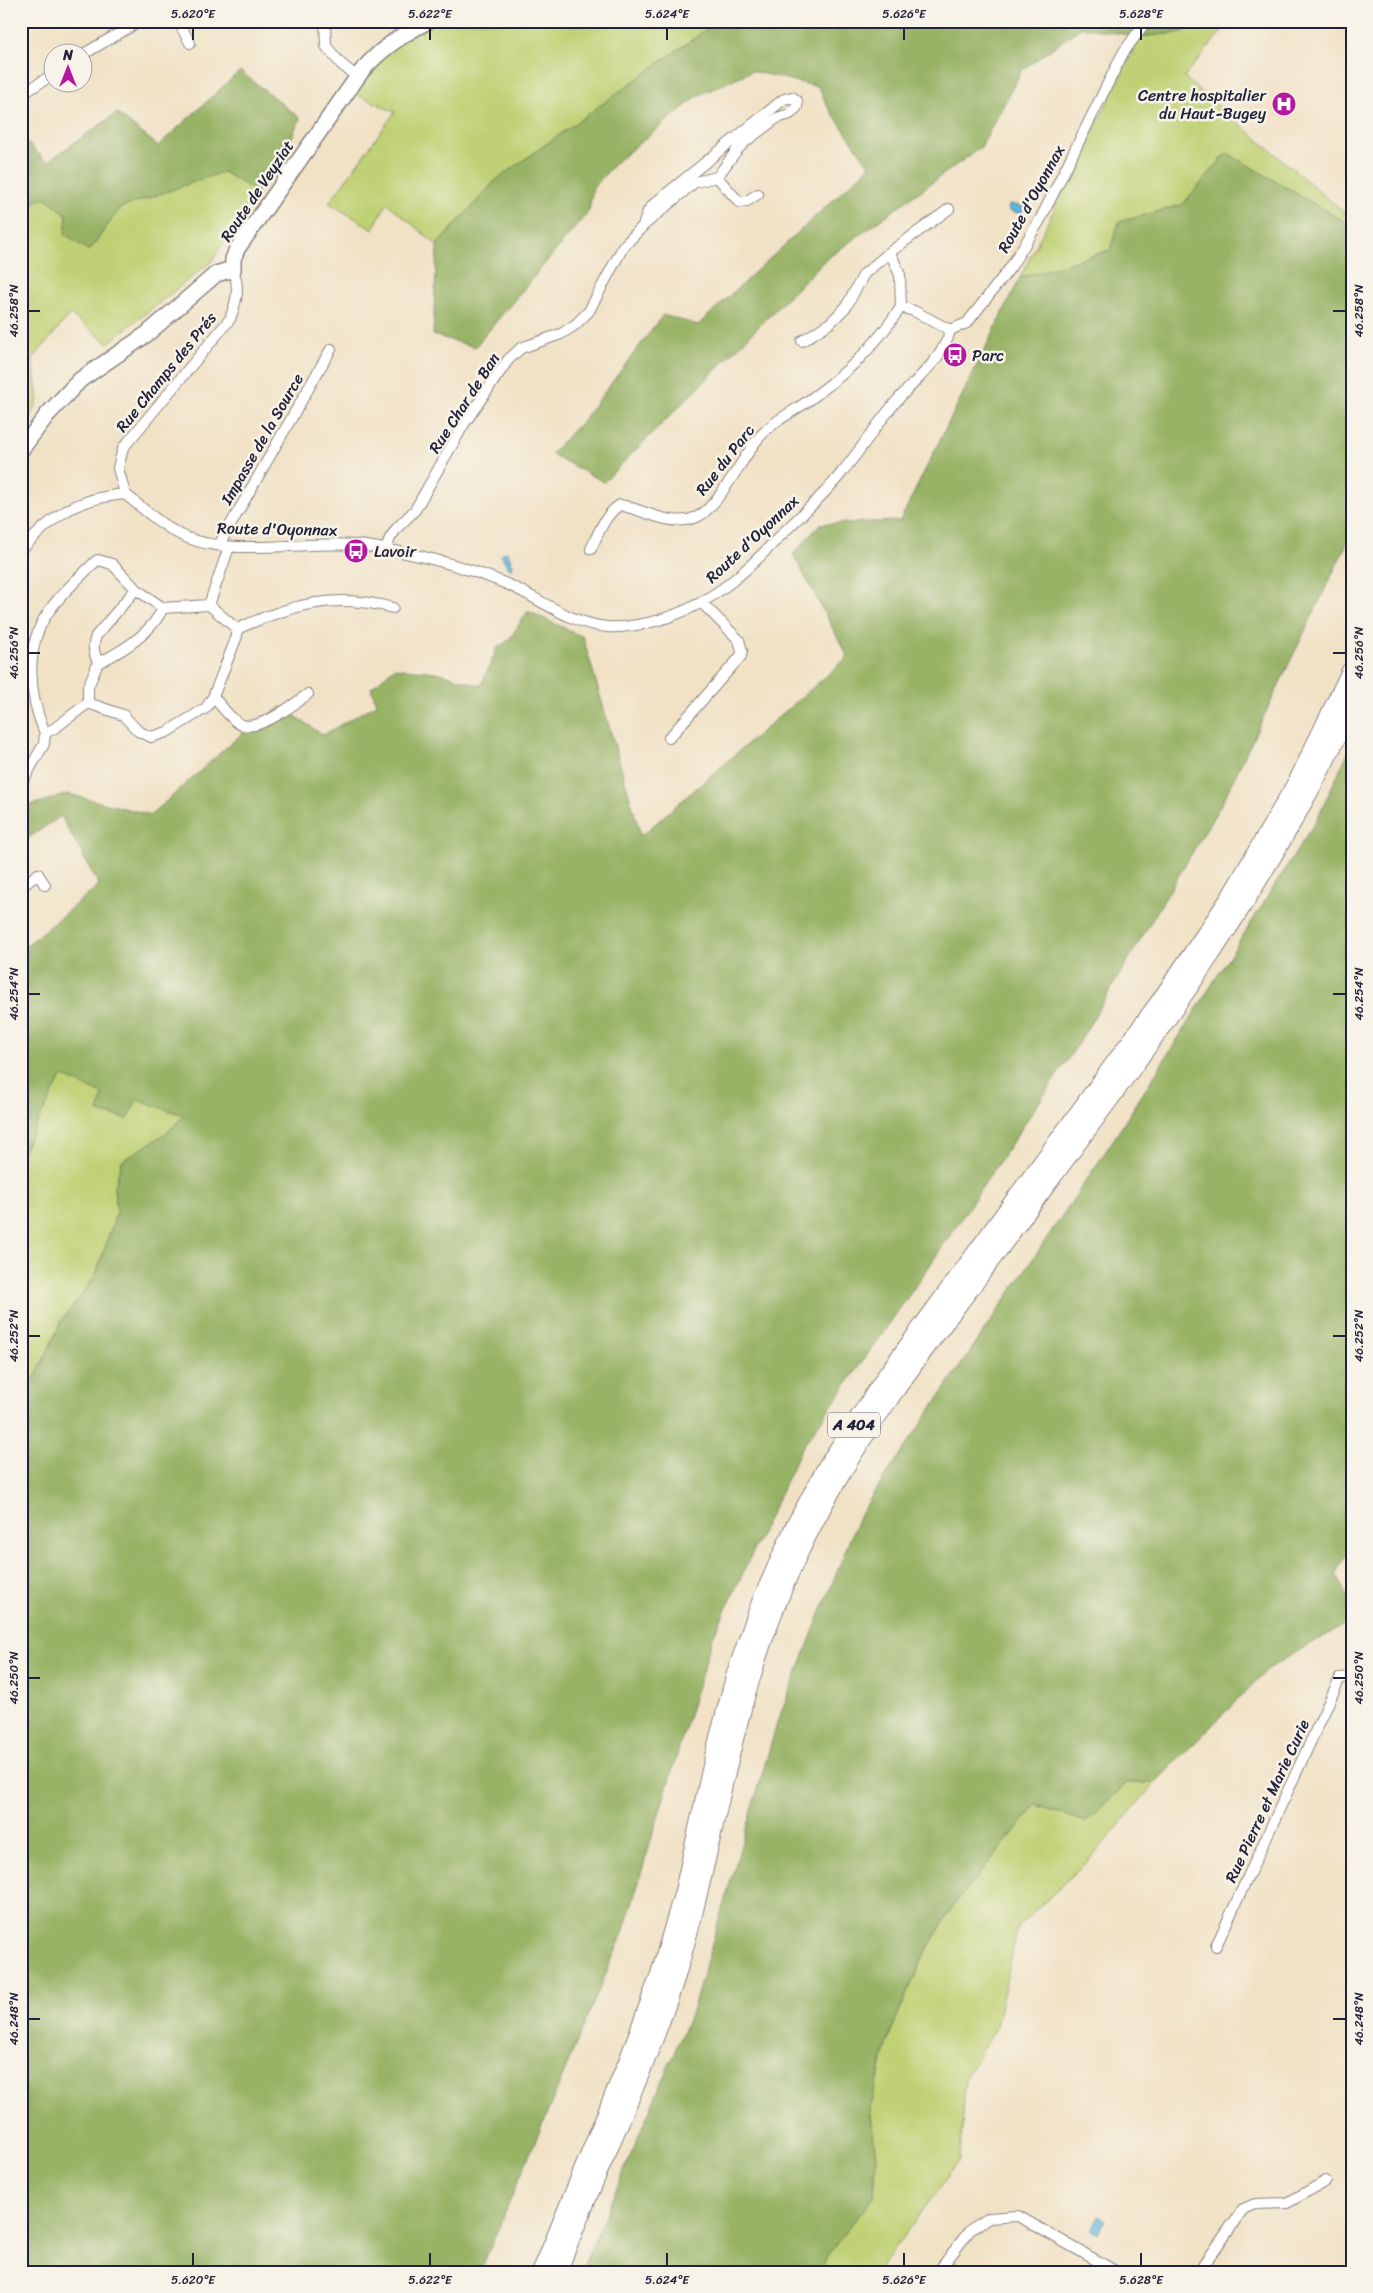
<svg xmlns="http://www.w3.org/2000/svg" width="1373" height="2293" font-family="Sriracha,sans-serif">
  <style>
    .green { fill: #c0d174; stroke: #717a58 }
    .forest { fill: #98b366; stroke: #5d6a50 }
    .water { fill: #60b6dd; stroke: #416c8c }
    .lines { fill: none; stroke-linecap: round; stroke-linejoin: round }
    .street-casing { stroke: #8a8280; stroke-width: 12 }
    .secondary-casing { stroke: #8a8280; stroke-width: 18 }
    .highway-casing { stroke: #8a8280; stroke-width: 21 }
    .street { stroke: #fff; stroke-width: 10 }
    .secondary { stroke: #fff; stroke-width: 15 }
    .highway { stroke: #fff; stroke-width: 19 }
    .ticks { fill: none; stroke: #22223b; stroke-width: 2 }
    .labels { text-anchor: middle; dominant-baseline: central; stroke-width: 5; stroke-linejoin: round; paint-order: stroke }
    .shield { fill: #f7f3e8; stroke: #62616f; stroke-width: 1 }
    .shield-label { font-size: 15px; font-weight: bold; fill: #22223b }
    .poi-label { font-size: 16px; fill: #22223b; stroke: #f7f3e8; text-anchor: start }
    .street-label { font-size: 16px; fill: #22223b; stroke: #f7f3e8 }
    .neatline { fill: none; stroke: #22223b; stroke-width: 2 }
    .ticks-label { font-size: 12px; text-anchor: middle; fill: #22223b }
  </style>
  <rect width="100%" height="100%" fill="#f7f3e8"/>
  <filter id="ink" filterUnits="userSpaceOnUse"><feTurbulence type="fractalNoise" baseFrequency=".02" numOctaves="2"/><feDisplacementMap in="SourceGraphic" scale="10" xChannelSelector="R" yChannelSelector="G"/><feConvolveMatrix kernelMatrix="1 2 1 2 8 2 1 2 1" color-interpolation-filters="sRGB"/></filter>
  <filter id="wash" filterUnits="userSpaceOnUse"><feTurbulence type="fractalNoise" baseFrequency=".0096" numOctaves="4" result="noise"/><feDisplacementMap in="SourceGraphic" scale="20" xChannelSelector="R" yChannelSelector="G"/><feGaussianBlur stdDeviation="1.12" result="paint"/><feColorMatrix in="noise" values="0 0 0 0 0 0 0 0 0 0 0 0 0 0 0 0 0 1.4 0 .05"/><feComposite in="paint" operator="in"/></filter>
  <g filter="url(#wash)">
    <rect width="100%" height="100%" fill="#f1e2c6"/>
    <path class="green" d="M 419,21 L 718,21 L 496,180 L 437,245 L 387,203 L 373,229 L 329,203 L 395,112 L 356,94 L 380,45 Z
      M 1197,21 L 1230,21 L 1184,77 L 1352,219 L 1352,226 L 1227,153 L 1182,205 L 1119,222 L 1110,250 L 1020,278 L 1140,37 L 1183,32 Z
      M 223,171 L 257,192 L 212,261 L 108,343 L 70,314 L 33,359 L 38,401 L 21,440 L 21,206 L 46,197 L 67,215 L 89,251 L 120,208 Z
      M 62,1075 L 104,1094 L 99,1111 L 137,1100 L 185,1115 L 168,1132 L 122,1161 L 114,1188 L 117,1211 L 96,1275 L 62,1320 L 37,1374 L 21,1394 L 21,1154 Z
      M 1127,1783 L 1155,1783 L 1092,1857 L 1018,1927 L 996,2026 L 965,2079 L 960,2160 L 877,2272 L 820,2272 L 827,2256 L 874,2196 L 876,2160 L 870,2106 L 891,2031 L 925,1953 L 953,1906 L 1036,1805 L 1086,1822 Z"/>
    <path class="forest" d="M 718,21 L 1197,21 L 1183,32 L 1140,37 L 1082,27 L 1022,70 L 981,147 L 825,260 L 604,482 L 551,454 L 584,419 L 663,315 L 698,325 L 870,166 L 827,106 L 819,87 L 752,71 L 699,95 L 615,163 L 593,188 L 589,211 L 475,347 L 433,335 L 437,245 L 496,180 Z
      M 240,71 L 300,118 L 288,146 L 257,192 L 223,172 L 120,208 L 89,251 L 65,234 L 67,215 L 46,198 L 21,206 L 21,137 L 47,162 L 117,113 L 158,146 Z
      M 1227,153 L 1352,226 L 1352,533 L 1223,801 L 1078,1044 L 924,1274 L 801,1449 L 712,1639 L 623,1933 L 480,2272 L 21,2272 L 21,1394 L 37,1374 L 62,1320 L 96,1275 L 117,1211 L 114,1188 L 122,1161 L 168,1132 L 184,1115 L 137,1100 L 128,1119 L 98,1112 L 103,1094 L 62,1076 L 21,1154 L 21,950 L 99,885 L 61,816 L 21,843 L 21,808 L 68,794 L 151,815 L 248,728 L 282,707 L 323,735 L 377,704 L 371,688 L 394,668 L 437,672 L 481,686 L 497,648 L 509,640 L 528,611 L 583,637 L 641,836 L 848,657 L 793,554 L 820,524 L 900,521 L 1020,278 L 1110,250 L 1119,222 L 1182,205 Z
      M 1352,744 L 1352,1542 L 1336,1575 L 1352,1606 L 1352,1620 L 1268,1669 L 1155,1783 L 1127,1783 L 1086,1822 L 1036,1805 L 953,1906 L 925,1953 L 891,2031 L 870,2106 L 876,2160 L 874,2196 L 827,2256 L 820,2272 L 581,2272 L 693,2008 L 778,1720 L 860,1514 L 1114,1139 L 1317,819 Z"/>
    <path class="water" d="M 1010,204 L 1024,207 L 1022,214 L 1009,211 L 1008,208 Z
      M 505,552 L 508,553 L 513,565 L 512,568 L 509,568 L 501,555 Z
      M 1099,2216 L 1106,2220 L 1097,2234 L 1091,2230 Z"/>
  </g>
  <g filter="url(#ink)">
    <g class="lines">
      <defs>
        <path id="street" d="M 178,21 L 190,43
          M 325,21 L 326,46 L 341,64 L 357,77
          M 82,55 L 140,21
          M 21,95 L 52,75
          M 717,177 L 739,202 L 747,201 L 758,194
          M 890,252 L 949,209
          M 802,341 L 830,323 L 846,307 L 864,274 L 890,252 L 900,275 L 901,307
          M 125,494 C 140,506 155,520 172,530 C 221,562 309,538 366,546 C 414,553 465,566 509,585 C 542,600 571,624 608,627 C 622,628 639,625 652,622 C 712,607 747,570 788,528 C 807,510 827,492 843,471 C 861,449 876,426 894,404 C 912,382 944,360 950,330 L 967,323 L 1010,268 L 1040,220 L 1123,53 L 1146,21
          M 125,494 L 118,468 L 123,448 L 230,319 C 237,300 240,289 233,269
          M 219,545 L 331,349
          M 591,549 C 598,534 605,514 620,505 C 645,510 671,528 697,517 C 717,508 742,459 757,440 C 770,423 791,413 808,401 C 849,371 873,349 901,307 L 914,311 L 950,330
          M 21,550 C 56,514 74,499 125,494
          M 386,550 L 390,538 L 397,528 L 415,510 L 464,424 L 508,360 L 521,348 L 561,334 L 575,325 L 589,311 L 623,247 L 643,226 L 695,182 L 717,177 L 737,150 L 746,141 L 777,118 L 790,114 L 797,107 L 797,101 L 792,97 L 784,99 L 655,203 L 648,211 L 643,226
          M 209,605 L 229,547
          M 237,629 C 290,605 335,592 393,608
          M 98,663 C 94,653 92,646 96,636 L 136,589
          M 213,697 C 221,705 228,716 238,723 C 255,735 293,705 308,694
          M 88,703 L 123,715 L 138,731 L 151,737 L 167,732 L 206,708 L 213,697 L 237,636 L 237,629 L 209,605 L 163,608 C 151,634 123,651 98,663 L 88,687 L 88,703 L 55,728 L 45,733 C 29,696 24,649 47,614 C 59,595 79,578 95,562 L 98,560 L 112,564 L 136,589 L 163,608
          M 669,738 L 741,656 L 742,651 L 739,640 L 702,603
          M 21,784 L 44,744 L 45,733
          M 21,887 L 38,874 L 45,885
          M 1216,1946 L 1340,1678 L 1352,1677
          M 938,2272 L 970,2230 L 989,2218 L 1018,2216 L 1117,2272
          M 1199,2272 L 1243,2209 L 1255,2204 L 1287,2203 L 1326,2181"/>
        <path id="secondary" d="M 21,450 L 47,415 L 80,380 L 147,334 L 216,274 L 233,269 L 233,259 L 237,249 L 361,72 C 380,49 402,35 428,21"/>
        <path id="highway" d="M 542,2272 L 629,2060 L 660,1976 L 685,1889 L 715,1755 L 736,1675 L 762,1601 L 794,1529 L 828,1466 L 889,1373 L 1161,1001 L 1230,899 L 1299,780 L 1352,670
          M 557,2272 C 594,2172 644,2076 676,1974 C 706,1877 720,1776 750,1679 C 770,1611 799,1545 835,1483 C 877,1409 931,1340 982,1271 C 1115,1089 1258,910 1352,704"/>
      </defs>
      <use href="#street" class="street-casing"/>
      <use href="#secondary" class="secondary-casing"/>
      <use href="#highway" class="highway-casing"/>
      <use href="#street" class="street"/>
      <use href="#secondary" class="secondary"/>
      <use href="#highway" class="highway"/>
    </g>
  </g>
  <path class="ticks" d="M 193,28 L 193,40M 430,28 L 430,40M 667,28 L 667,40M 904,28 L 904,40M 1141,28 L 1141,40M 28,311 L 40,311M 1333,311 L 1346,311M 28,653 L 40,653M 1333,653 L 1346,653M 28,994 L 40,994M 1333,994 L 1346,994M 28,1336 L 40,1336M 1333,1336 L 1346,1336M 28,1678 L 40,1678M 1333,1678 L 1346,1678M 28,2019 L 40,2019M 1333,2019 L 1346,2019M 193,2253 L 193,2266M 430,2253 L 430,2266M 667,2253 L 667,2266M 904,2253 L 904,2266M 1141,2253 L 1141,2266"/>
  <defs>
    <symbol id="hospital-disc" viewBox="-11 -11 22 22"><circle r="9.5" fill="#b5179e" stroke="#f7f3e8"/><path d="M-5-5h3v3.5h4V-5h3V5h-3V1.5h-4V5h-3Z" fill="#fff"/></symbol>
    <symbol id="bus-disc" viewBox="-11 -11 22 22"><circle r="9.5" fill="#b5179e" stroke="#f7f3e8"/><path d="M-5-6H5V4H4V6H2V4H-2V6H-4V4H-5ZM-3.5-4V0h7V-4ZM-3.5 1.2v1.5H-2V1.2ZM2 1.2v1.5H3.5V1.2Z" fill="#fff"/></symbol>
  </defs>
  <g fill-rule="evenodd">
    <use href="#hospital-disc" x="1270" y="90" width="28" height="28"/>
    <use href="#bus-disc" x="941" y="341" width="28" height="28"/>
    <use href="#bus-disc" x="342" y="537" width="28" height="28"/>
  </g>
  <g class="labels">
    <rect class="shield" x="828" y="1412.5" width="52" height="25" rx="4"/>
    <g class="shield-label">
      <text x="854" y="1425">A 404</text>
    </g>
    <g class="poi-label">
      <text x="1266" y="95" text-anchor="end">Centre hospitalier<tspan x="1266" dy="18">du Haut-Bugey</tspan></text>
      <text x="972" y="355">Parc</text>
      <text x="374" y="551">Lavoir</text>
    </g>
    <g class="street-label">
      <text transform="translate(257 191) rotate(-56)">Route de Veyziat</text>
      <text transform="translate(1031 199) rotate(-61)">Route d'Oyonnax</text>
      <text transform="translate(166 372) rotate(-51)">Rue Champs des Prés</text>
      <text transform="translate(464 403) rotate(-57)">Rue Char de Ban</text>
      <text transform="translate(262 439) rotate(-60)">Impasse de la Source</text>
      <text transform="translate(725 460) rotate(-52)">Rue du Parc</text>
      <text transform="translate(277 529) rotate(1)">Route d'Oyonnax</text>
      <text transform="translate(752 539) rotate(-43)">Route d'Oyonnax</text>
      <text transform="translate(1267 1801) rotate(-65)">Rue Pierre et Marie Curie</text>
    </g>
  </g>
  <rect width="1373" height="2293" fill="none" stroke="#f7f3e8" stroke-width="55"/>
  <g transform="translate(68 68)"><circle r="24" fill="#f7f3e8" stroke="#a29fa3"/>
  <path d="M0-4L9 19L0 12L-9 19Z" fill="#b5179e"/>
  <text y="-8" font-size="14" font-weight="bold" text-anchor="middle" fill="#22223b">N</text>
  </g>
  <rect x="28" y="28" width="1318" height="2238" class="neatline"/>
  <g class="ticks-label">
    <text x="193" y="18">5.620°E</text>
    <text x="430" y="18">5.622°E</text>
    <text x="667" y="18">5.624°E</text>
    <text x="904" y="18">5.626°E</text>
    <text x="1141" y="18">5.628°E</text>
    <text transform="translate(14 311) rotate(-90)" y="4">46.258°N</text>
    <text transform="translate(1359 311) rotate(-90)" y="4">46.258°N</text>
    <text transform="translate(14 653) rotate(-90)" y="4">46.256°N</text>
    <text transform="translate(1359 653) rotate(-90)" y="4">46.256°N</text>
    <text transform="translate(14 994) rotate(-90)" y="4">46.254°N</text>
    <text transform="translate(1359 994) rotate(-90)" y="4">46.254°N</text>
    <text transform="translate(14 1336) rotate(-90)" y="4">46.252°N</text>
    <text transform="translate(1359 1336) rotate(-90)" y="4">46.252°N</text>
    <text transform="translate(14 1678) rotate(-90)" y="4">46.250°N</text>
    <text transform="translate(1359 1678) rotate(-90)" y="4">46.250°N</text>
    <text transform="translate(14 2019) rotate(-90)" y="4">46.248°N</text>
    <text transform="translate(1359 2019) rotate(-90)" y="4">46.248°N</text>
    <text x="193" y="2284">5.620°E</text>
    <text x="430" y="2284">5.622°E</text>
    <text x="667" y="2284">5.624°E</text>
    <text x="904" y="2284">5.626°E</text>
    <text x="1141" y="2284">5.628°E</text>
  </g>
</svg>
